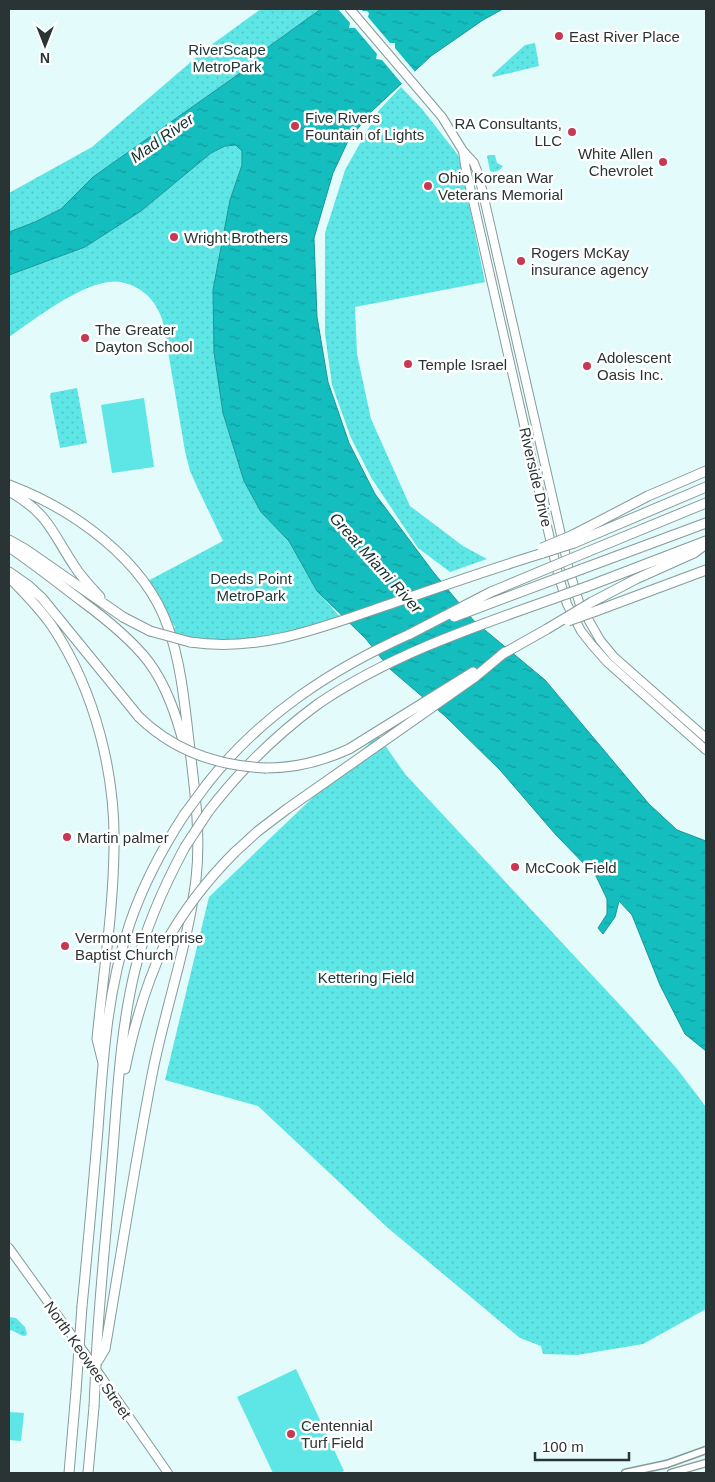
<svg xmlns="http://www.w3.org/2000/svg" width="715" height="1482" font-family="Helvetica,sans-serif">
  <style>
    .grass { fill: #5ee5e5 }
    .park { fill: url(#park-dots) }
    .water { fill: url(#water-ripples); stroke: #1b9595 }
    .pier { fill: #e3fbfa }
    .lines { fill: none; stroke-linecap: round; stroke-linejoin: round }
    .minor-casing { stroke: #859b9a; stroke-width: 9 }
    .major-casing { stroke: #859b9a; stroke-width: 10 }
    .highway-casing { stroke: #859b9a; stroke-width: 11 }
    .minor { stroke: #fff; stroke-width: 6 }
    .major { stroke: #fff; stroke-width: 8 }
    .highway { stroke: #fff; stroke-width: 9 }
    .highway-bridge-casing { stroke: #859b9a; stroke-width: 11; stroke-linecap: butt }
    .highway-bridge { stroke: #fff; stroke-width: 9 }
    .poi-dot { fill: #c83853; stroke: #fff; stroke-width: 2 }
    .labels { text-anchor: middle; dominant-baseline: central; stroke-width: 5; stroke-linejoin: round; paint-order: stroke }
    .poi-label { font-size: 15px; fill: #2b3434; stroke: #fff; text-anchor: start }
    .park-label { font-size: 15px; fill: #203939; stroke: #fff }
    .street-label { font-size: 15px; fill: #2b3434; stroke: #fff }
    .water-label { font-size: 16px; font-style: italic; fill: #173030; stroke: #fff }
  </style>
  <defs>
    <pattern id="park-dots" width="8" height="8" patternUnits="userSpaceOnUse" patternTransform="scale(1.25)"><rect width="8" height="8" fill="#5ee5e5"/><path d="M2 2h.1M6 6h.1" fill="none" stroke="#52c5c5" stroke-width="1.8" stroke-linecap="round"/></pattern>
    <pattern id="water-ripples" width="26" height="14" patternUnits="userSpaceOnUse" patternTransform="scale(1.25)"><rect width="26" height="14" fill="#14bebf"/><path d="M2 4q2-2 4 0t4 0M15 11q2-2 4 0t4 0" fill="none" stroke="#139b9c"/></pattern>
  </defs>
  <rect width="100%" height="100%" fill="#e3fbfa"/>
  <path class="grass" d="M 144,398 L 154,467 L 112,473 L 101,405 Z
    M 296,1369 L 344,1471 L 339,1473 L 273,1473 L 237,1397 Z
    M 9,1412 L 24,1413 L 21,1441 L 9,1440 Z"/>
  <path class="park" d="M 261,9 L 321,9 L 264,50 L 253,64 L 93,177 L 61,209 L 35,222 L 9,232 L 9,193 L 92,147 L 207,48 Z
    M 535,43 L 539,66 L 493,77 L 492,75 L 525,45 Z
    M 401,87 L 422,109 L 458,155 L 463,174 L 485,282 L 355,307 L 357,354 L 371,419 L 410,506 L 463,546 L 487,559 L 450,572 L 418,548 L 372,479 L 351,438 L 332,385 L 325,334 L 325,233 L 345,170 L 379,110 Z
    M 236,145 L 242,151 L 242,165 L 230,200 L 213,290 L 214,352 L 223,413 L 244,481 L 261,512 L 289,541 L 317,591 L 343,620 L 240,645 L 169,637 L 175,627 L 144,583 L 223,541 L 199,491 L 190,471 L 185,451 L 163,322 C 159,309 151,296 139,289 C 130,284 119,280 109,282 C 77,286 35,319 9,337 L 9,275 L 85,247 L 141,211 L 211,153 L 225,146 Z
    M 489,155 L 495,155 L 497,163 L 503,166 C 500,170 496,173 490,171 L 487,156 Z
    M 77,388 L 87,443 L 60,448 L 50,396 L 51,393 Z
    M 378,735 L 405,774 L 633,1019 L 678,1070 L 706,1107 L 706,1309 L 643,1344 L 577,1355 L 543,1354 L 541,1346 L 520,1338 L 388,1228 L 258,1106 L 165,1080 L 209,897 Z
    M 9,1317 L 16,1318 L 25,1327 L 27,1334 L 25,1336 C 19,1336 15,1330 9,1330 Z"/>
  <path class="water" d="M 321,9 L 503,9 L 483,20 L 431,56 L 371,112 L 348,141 L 333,173 L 314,238 L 317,317 L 328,382 L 349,443 L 375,494 L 434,573 L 474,621 L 545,680 L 649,804 L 677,830 L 706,841 L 706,1051 L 685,1034 L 660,985 L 632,915 L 619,901 L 615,917 L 603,934 L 598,928 L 607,914 L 607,899 L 596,876 L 556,835 L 500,770 L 445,716 L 390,669 L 366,639 L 317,591 L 289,541 L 261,512 L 244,481 L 223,413 L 214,352 L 213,290 L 230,200 L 242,165 L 242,151 L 236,145 L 225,146 L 211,153 L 141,211 L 85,247 L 9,275 L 9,232 L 35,222 L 61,209 L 93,177 L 253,64 L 264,50 Z"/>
  <path class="pier" d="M 338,9 L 361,9 L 363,11 L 367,11 L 369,13 L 368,17 L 390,43 L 395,43 L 395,48 L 416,73 L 403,85 L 382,60 L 376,59 L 377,54 L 355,28 L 349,28 L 350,23 Z"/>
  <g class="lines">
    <defs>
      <path id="minor" d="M 625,1473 L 667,1464 L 706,1450
        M 671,1473 L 706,1463"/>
      <path id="major" d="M 350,9 L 442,117 L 463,151 L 474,163 L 479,176 L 569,570 L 580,605 L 600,640 L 614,657 L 706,738
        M 463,151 L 465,165 L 557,570 L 567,604 L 581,631 L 592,645 L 607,662 L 706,750
        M 9,1248 L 86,1355 L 168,1473"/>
      <path id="highway" d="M 9,485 C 73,509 145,560 168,627 C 182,666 185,709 190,750 C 195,792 201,836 196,879 C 188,944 166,1006 153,1070 C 135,1162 121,1256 105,1349 L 96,1364
        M 9,491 C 49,514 51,531 75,567 C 82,578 91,587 100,597
        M 573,535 L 648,496 L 706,471
        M 9,540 L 25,549 L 123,617 L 150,631
        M 574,543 L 706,487
        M 9,547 C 34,564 58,583 83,602 C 106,619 130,638 148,661 C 167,686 177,718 185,748
        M 587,552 L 706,503
        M 582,569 L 706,523
        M 9,572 L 29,586 L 42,598 L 139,717
        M 9,577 C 25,594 41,609 54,629 C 95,692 116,774 114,850 C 113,913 103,976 97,1039 L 103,1063
        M 586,587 L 706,541
        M 592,602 L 636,579 L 694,553 L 706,544
        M 596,611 L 706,570
        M 190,642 C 263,653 328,625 396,602 C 445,585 494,568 543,553
        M 501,655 L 547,629
        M 266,768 C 296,768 323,761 349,749 L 473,672
        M 207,784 C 261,715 332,669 410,634
        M 208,812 C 240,770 276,735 318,704
        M 235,852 L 258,831 L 287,809 L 475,677 L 505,652
        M 125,1069 C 134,1026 145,986 164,946
        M 82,1306 C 88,1247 93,1188 98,1129 C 103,1059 107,990 130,923 C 143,885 162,849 184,815
        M 96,1362 C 99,1299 106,1236 111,1173 C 117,1105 119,1036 135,970 C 146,926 164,886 185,847
        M 69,1473 L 76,1391
        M 88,1473 L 94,1407"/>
    </defs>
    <use href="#minor" class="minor-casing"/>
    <use href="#major" class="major-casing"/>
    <use href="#highway" class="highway-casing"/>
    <use href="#minor" class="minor"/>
    <use href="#major" class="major"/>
    <use href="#highway" class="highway"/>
    <defs>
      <path id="highway-bridge" d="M 542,548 L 573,535
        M 543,553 L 574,543
        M 454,617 L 582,569
        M 568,621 L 596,611
        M 547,629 L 592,602
        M 150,631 L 190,642
        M 410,634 L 491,592 L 587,552
        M 318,704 C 399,649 495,620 586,587
        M 139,717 C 174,751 218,766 266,768
        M 184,815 L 207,784
        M 185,847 L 208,812
        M 164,946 C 183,911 207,880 235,852
        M 76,1391 L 82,1306
        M 94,1407 L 96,1364"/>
    </defs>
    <use href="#highway-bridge" class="highway-bridge-casing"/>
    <use href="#highway-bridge" class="highway-bridge"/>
  </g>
  <g class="poi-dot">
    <circle cx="559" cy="36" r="5"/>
    <circle cx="295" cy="126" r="5"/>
    <circle cx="572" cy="132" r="5"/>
    <circle cx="663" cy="162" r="5"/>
    <circle cx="428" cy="186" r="5"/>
    <circle cx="174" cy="237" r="5"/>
    <circle cx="521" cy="261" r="5"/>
    <circle cx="85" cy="338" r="5"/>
    <circle cx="408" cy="364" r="5"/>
    <circle cx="587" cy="366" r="5"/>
    <circle cx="67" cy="837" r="5"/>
    <circle cx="515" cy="867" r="5"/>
    <circle cx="65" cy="946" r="5"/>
    <circle cx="291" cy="1434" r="5"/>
  </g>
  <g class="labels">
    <g class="poi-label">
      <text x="569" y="36">East River Place</text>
      <text x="305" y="117">Five Rivers<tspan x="305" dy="17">Fountain of Lights</tspan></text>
      <text x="562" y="123" text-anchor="end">RA Consultants,<tspan x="562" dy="17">LLC</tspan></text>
      <text x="653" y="153" text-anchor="end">White Allen<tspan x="653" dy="17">Chevrolet</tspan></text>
      <text x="438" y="177">Ohio Korean War<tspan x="438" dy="17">Veterans Memorial</tspan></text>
      <text x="184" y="237">Wright Brothers</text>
      <text x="531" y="252">Rogers McKay<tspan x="531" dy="17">insurance agency</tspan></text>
      <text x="95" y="329">The Greater<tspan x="95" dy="17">Dayton School</tspan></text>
      <text x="597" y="357">Adolescent<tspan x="597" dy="17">Oasis Inc.</tspan></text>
      <text x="418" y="364">Temple Israel</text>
      <text x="77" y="837">Martin palmer</text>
      <text x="525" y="867">McCook Field</text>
      <text x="75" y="937">Vermont Enterprise<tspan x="75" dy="17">Baptist Church</tspan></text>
      <text x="301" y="1425">Centennial<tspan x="301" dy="17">Turf Field</tspan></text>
    </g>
    <g class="park-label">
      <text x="227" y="49">RiverScape<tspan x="227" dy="17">MetroPark</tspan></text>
      <text x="251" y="578">Deeds Point<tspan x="251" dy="17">MetroPark</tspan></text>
      <text x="366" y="977">Kettering Field</text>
    </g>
    <g class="street-label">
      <text transform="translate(536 477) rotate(77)">Riverside Drive</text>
      <text transform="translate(88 1360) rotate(55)">North Keowee Street</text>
    </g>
    <g class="water-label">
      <text transform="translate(162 138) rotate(-35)">Mad River</text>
      <text transform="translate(376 563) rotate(48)">Great Miami River</text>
    </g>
  </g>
  <rect width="715" height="1482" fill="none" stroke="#2b3434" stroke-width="20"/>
  <g transform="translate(45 45) rotate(180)" stroke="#ffffff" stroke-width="4" paint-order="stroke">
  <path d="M0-4L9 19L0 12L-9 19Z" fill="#2b3434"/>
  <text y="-8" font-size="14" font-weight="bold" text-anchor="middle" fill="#2b3434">N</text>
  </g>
  <path d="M535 1452v8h94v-8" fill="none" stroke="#2b3434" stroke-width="2.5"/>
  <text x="542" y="1452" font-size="15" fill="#2b3434" stroke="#ffffff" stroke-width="4" paint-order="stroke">100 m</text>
</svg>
